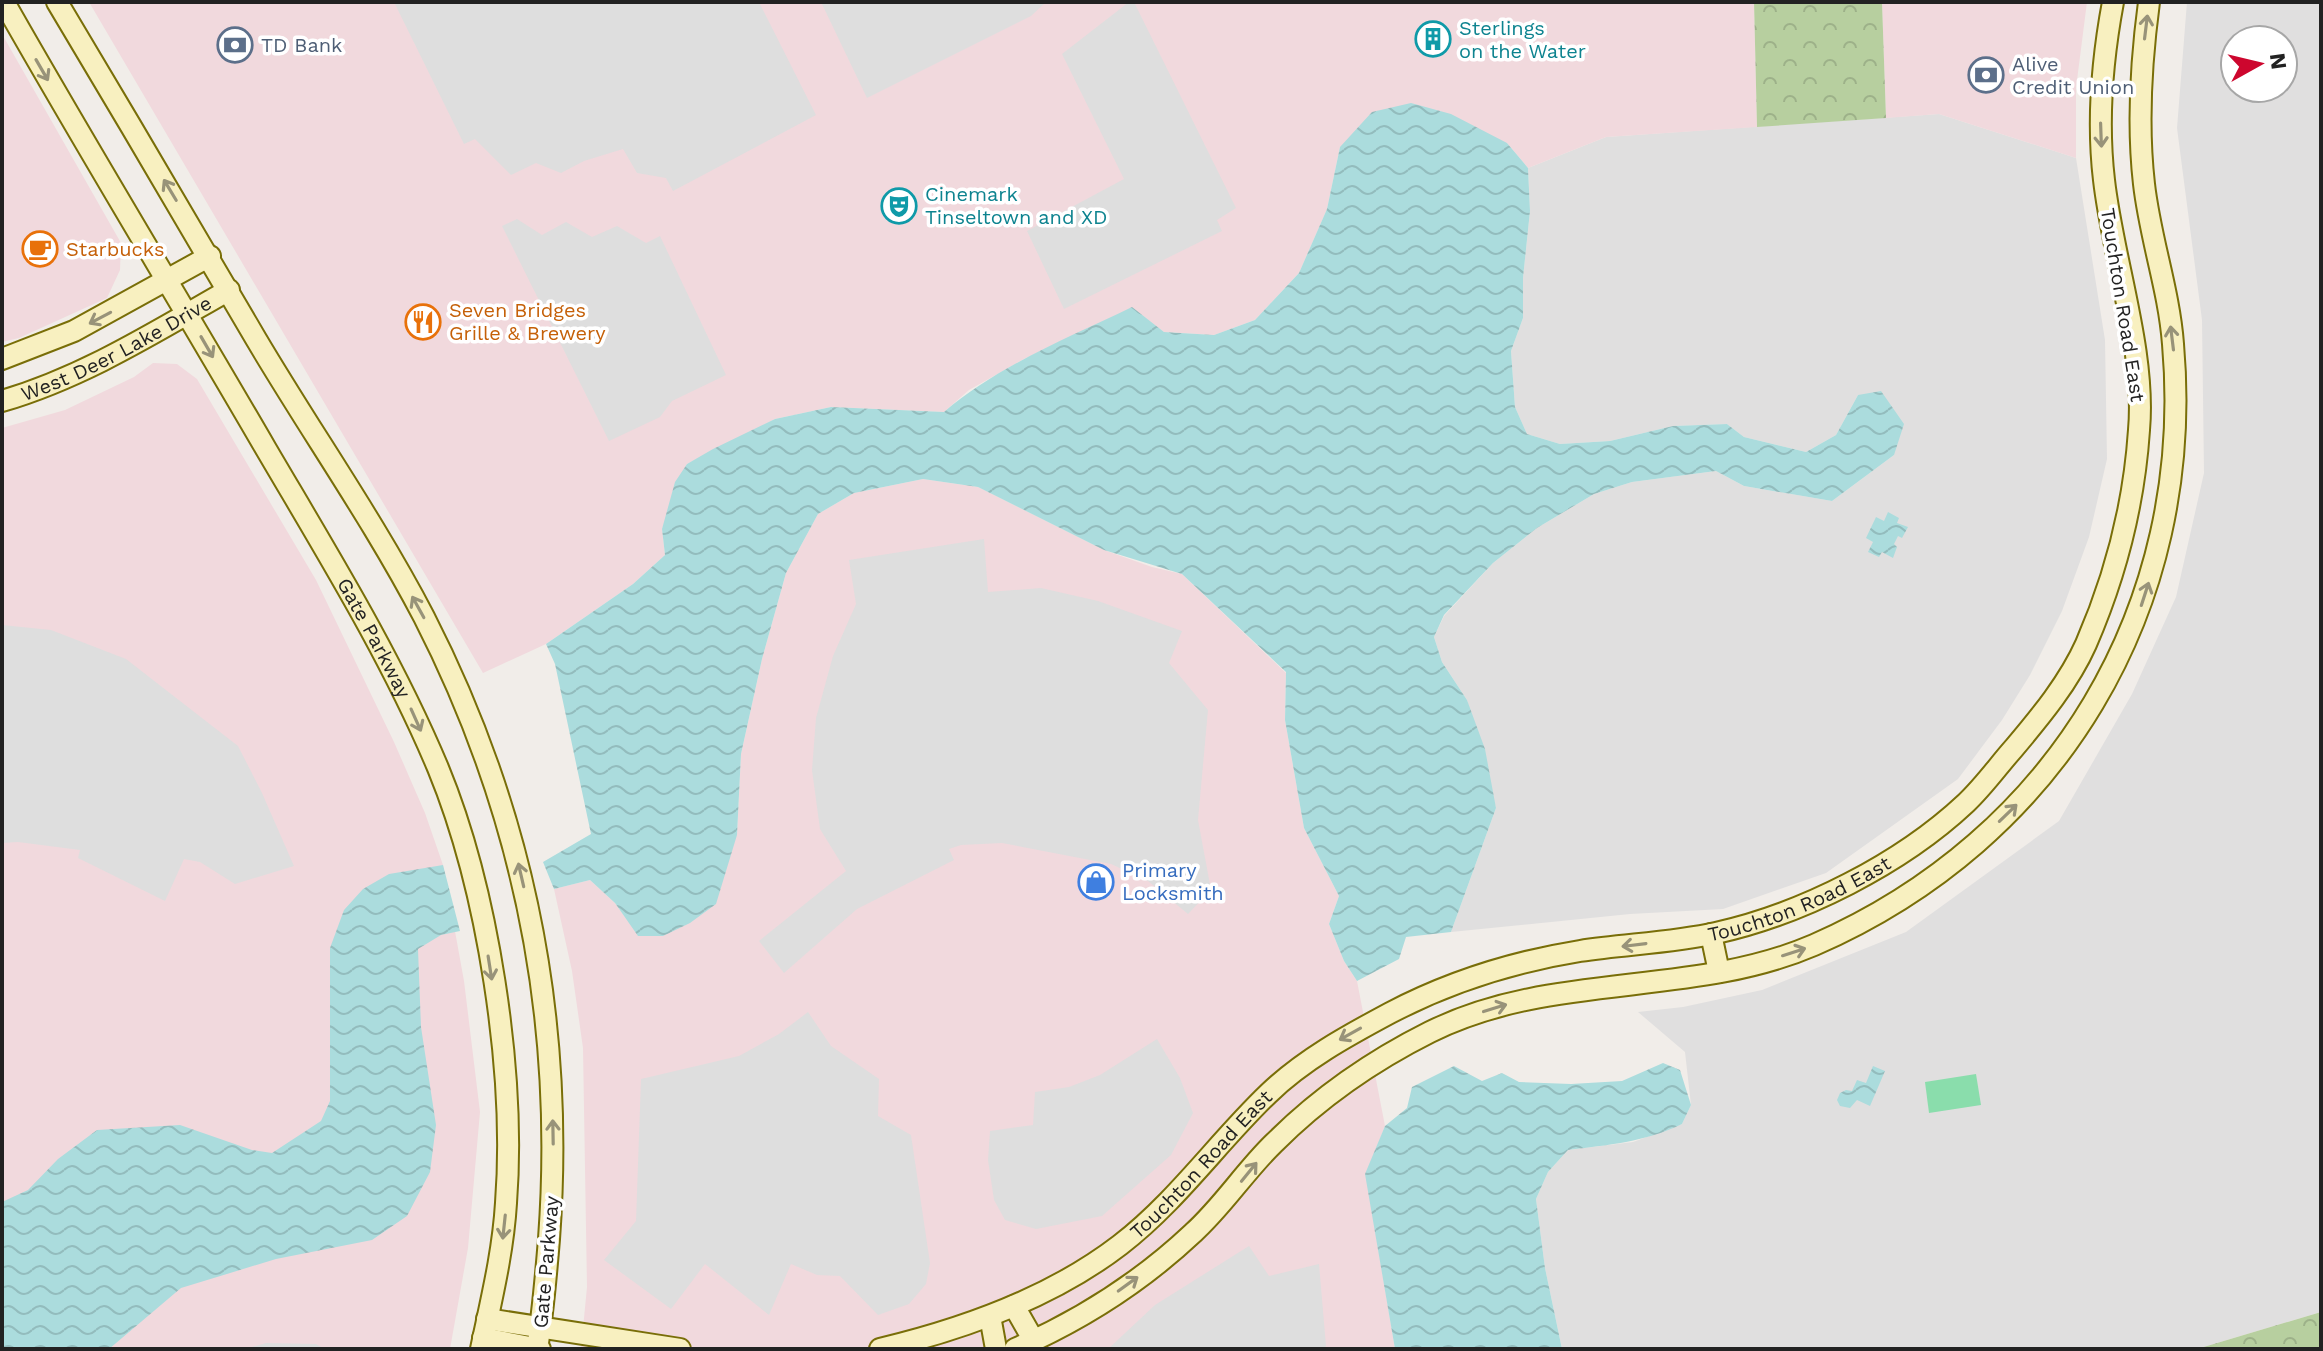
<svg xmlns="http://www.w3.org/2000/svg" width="2323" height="1351" font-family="'Work Sans',sans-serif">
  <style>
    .residential { fill: #e0dfdf; fill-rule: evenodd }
    .commercial { fill: #f1d9dd }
    .forest { fill: url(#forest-crowns) }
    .pitch { fill: #8addac }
    .parking { fill: #dedede }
    .water { fill: url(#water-waves) }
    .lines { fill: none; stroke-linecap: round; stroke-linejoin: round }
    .secondary-casing { stroke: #796e08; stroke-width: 24 }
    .secondary { stroke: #f8f0c0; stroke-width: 20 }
    .oneway { stroke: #989379 }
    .labels { text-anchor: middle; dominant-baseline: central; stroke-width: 7; stroke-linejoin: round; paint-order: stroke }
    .culture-label { font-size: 20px; fill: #0d838f; stroke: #fff; text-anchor: start }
    .service-label { font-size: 20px; fill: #4e5e75; stroke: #fff; text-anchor: start }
    .food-label { font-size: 20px; fill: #c56008; stroke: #fff; text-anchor: start }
    .street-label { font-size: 20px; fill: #222; stroke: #fff }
    .shop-label { font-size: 20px; fill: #366cbe; stroke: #fff; text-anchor: start }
  </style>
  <defs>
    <pattern id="forest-crowns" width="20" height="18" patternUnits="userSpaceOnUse" patternTransform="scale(2)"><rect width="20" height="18" fill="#b7cf9f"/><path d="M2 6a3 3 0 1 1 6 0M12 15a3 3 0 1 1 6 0" fill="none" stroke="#9db189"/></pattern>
    <pattern id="water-waves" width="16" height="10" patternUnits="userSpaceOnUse" patternTransform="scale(2)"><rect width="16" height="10" fill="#abdcdd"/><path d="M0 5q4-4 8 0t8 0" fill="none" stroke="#93bcbd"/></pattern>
  </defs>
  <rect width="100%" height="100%" fill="#f1ede9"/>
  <path class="residential" d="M 2187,2 L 2321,2 L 2321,1312 L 2197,1349 L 1562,1349 L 1545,1268 L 1536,1199 L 1548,1172 L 1568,1150 L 1633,1142 L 1682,1124 L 1691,1105 L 1685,1052 L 1638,1012 L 1683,1007 L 1762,990 L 1906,932 L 2059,821 L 2132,694 L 2176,597 L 2204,473 L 2202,320 L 2177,128 ZM 2235,40 L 2283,40 L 2283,88 L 2235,88 Z
    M 1939,114 L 2076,158 L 2105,340 L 2107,459 L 2089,537 L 2062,611 L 2030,675 L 2002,720 L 1958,779 L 1826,873 L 1723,909 L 1630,914 L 1451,932 L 1496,808 L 1467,700 L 1442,662 L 1434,637 L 1444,616 L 1493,563 L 1537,528 L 1594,494 L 1632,482 L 1716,471 L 1744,486 L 1832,501 L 1894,455 L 1858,395 L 1836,435 L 1806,452 L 1744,437 L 1727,424 L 1673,426 L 1610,441 L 1560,444 L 1527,434 L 1515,407 L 1511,351 L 1523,318 L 1523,278 L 1530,211 L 1528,168 L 1606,137 Z"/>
  <path class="commercial" d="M 89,2 L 1754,2 L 1757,127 L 1606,137 L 1528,168 L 1507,143 L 1340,147 L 1327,209 L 1299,273 L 1255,320 L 1214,335 L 1164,332 L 1132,308 L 1024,359 L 969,390 L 944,412 L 831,407 L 775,419 L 687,464 L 662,529 L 665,555 L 633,584 L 546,644 L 483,673 Z
    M 1882,2 L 2087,2 L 2076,88 L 2076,158 L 1939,114 L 1886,118 Z
    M 2,34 L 121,243 L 120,270 L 107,298 L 19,338 L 2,342 Z
    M 153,363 L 177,364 L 197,379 L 316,580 L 394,742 L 425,813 L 443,865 L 464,981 L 480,1112 L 468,1248 L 450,1349 L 2,1349 L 2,428 L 65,410 L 134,377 Z
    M 923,479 L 978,487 L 1104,550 L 1152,567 L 1182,574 L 1286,673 L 1285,720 L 1304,828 L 1339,896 L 1329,924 L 1344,961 L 1357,981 L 1385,1126 L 1366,1175 L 1395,1349 L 581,1349 L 587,1287 L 583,1048 L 572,971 L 554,889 L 590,880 L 615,903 L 639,936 L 737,835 L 741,754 L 762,659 L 786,573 L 818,514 L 854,493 Z"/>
  <path class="forest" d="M 1754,2 L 1882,2 L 1886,118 L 1757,127 Z
    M 2321,1312 L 2321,1349 L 2197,1349 Z"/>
  <path class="pitch" d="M 1976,1074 L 1981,1105 L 1929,1113 L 1925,1082 Z"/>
  <path class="parking" d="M 394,2 L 759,2 L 816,115 L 673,191 L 666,178 L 637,173 L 623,149 L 584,161 L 561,173 L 536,163 L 511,175 L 475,139 L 464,144 Z
    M 821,2 L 1046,2 L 1031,16 L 867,98 Z
    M 1129,2 L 1134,2 L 1236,208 L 1217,220 L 1222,231 L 1064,309 L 1027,231 L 1124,179 L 1062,54 Z
    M 517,219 L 542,235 L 566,222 L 592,237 L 617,226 L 646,243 L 660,236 L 726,375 L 672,401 L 660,417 L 609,441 L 502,226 Z
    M 984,539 L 988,592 L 1041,588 L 1098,601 L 1182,631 L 1169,663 L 1208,710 L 1198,820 L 1211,890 L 1188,914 L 1148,881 L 1111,864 L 1002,843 L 961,845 L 949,849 L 954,860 L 857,909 L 784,973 L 759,941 L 846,871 L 820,829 L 812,770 L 816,718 L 833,656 L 856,604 L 849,560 Z
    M 2,625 L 51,630 L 126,659 L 238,746 L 262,793 L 294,866 L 235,884 L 200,862 L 184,859 L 165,901 L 78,858 L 80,850 L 18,842 L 2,843 Z
    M 808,1012 L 831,1046 L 879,1079 L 878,1116 L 911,1135 L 930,1263 L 926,1284 L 909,1304 L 878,1315 L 840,1276 L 817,1275 L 791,1264 L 769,1315 L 705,1264 L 671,1309 L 604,1260 L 636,1221 L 641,1079 L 739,1056 L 779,1034 Z
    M 1157,1039 L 1180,1078 L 1193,1113 L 1171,1155 L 1102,1216 L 1036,1229 L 1005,1220 L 994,1200 L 988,1160 L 990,1131 L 1033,1125 L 1035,1092 L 1069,1087 L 1100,1075 Z
    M 1249,1246 L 1269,1276 L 1319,1264 L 1326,1346 L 1323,1349 L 1108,1349 L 1155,1305 Z
    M 266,1343 L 316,1344 L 325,1349 L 245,1349 Z"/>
  <path class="water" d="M 1411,103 L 1451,114 L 1507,143 L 1528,168 L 1530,211 L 1523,278 L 1523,318 L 1511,351 L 1515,407 L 1527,434 L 1560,444 L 1610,441 L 1673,426 L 1727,424 L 1744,437 L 1806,452 L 1836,435 L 1858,395 L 1881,391 L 1904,424 L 1894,455 L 1832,501 L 1744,486 L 1716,471 L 1632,482 L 1594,494 L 1537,528 L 1493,563 L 1444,615 L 1434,637 L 1442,662 L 1467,700 L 1485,749 L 1496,808 L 1451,932 L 1406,937 L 1399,959 L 1357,981 L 1344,961 L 1329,924 L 1339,896 L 1304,828 L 1285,720 L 1286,672 L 1182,574 L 1104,550 L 978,487 L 923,479 L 854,493 L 818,514 L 786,573 L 762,659 L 741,754 L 737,835 L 716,904 L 690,923 L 663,936 L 638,936 L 615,903 L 590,880 L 554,889 L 543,862 L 591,834 L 555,664 L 546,644 L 633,584 L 665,555 L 662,529 L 675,482 L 687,464 L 713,449 L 775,419 L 831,407 L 944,412 C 999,365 1068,338 1132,307 L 1164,332 L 1214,335 L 1255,320 L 1299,273 L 1327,209 L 1340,147 L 1372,112 Z
    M 1888,512 L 1899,518 L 1897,523 L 1908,527 L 1902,538 L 1898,536 L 1894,544 L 1897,547 L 1893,558 L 1882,552 L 1879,557 L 1868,552 L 1873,542 L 1866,538 L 1876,517 L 1884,521 Z
    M 443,865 L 460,931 L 441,935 L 418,949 L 421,1027 L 436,1125 L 430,1172 L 407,1216 L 372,1240 L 276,1259 L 181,1288 L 109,1349 L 2,1349 L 2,1202 L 28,1190 L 58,1159 L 97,1130 L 180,1125 L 252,1150 L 272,1153 L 321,1121 L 330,1101 L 330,948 L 344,910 L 363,889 L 389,874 Z
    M 1663,1063 L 1680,1070 L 1691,1105 L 1682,1124 C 1645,1142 1608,1145 1568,1150 L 1548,1172 L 1536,1199 L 1545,1268 L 1562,1349 L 1395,1349 L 1365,1174 L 1385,1126 L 1407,1108 L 1412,1087 L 1454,1066 L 1482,1081 L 1502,1073 L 1519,1082 L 1571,1084 L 1622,1081 Z
    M 1873,1066 L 1885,1071 L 1870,1106 L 1857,1100 L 1850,1108 L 1840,1106 L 1837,1100 L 1840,1093 L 1846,1090 L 1852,1091 L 1857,1080 L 1866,1083 Z"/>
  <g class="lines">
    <defs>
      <g id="secondary">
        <path id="s1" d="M 4,2 C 89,152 179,299 266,449 C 327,553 391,656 438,768 C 488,889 516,1072 506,1203 C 503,1253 491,1301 481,1349"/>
        <path d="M 57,2 C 124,114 190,226 256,339 C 311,432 374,521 424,617 C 524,812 565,1021 549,1239 C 546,1276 543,1313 537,1349"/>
        <path d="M 2,359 L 74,331 L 210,256"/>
        <path id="s2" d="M 2,401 C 84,377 155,332 229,290"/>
        <path d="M 1711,934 L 1719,972"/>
        <path d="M 1014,1306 L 1034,1341"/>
        <path d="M 990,1316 L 996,1349"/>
        <path d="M 487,1319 L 680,1349"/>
        <path d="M 483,1338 L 540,1349"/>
        <path id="s3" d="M 880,1349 C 964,1329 1051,1298 1120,1245 C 1177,1201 1217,1143 1268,1094 C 1303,1060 1347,1036 1390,1013 C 1451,981 1512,962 1580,951 C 1625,944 1671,943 1716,933 C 1802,914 1901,864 1966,803 C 1984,786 1998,766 2014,748 C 2041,716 2069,682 2086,644 C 2116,575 2134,505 2139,430 C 2146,351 2113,260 2104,180 C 2097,121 2102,61 2113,2"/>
        <path d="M 1015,1349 C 1079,1321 1142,1281 1193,1233 C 1223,1206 1245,1171 1274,1143 C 1320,1097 1372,1061 1430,1032 C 1553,971 1691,998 1814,945 C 2057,839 2196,607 2173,344 C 2169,290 2150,238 2144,184 C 2137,123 2141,62 2149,2"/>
      </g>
    </defs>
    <use href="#secondary" class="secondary-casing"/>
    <use href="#secondary" class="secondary"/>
  </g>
  <defs><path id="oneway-shaft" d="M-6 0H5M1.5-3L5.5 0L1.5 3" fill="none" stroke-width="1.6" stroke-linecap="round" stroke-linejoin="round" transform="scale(2)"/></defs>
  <g class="oneway">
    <use href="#oneway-shaft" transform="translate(2146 27) rotate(-83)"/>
    <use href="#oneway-shaft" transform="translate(42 70) rotate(60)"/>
    <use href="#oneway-shaft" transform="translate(2101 135) rotate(88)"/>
    <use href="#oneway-shaft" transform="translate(170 190) rotate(-121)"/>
    <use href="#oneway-shaft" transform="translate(100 318) rotate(152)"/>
    <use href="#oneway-shaft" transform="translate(2172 338) rotate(-97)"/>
    <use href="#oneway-shaft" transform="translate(207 347) rotate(60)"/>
    <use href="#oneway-shaft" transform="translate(2145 594) rotate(-72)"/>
    <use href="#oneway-shaft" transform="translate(418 607) rotate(-119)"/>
    <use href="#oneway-shaft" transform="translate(416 720) rotate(66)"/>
    <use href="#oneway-shaft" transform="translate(2008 813) rotate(-44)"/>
    <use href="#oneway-shaft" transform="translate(521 875) rotate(-103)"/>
    <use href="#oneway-shaft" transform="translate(1634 945) rotate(173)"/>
    <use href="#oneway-shaft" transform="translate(1794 952) rotate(-18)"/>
    <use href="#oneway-shaft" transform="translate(490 968) rotate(81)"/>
    <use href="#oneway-shaft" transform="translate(1495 1008) rotate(-17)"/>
    <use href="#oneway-shaft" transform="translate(1350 1034) rotate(151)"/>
    <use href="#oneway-shaft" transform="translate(553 1132) rotate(-91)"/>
    <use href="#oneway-shaft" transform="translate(1249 1172) rotate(-51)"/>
    <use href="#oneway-shaft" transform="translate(504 1227) rotate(96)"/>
    <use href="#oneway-shaft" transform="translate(1128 1284) rotate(-36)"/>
  </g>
  <defs>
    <symbol id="building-ring" viewBox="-11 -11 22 22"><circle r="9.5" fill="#fff" stroke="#0f9aa8" stroke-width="1.5"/><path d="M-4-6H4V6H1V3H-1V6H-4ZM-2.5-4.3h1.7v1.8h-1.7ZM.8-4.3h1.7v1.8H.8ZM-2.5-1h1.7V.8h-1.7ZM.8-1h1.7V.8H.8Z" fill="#0f9aa8"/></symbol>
    <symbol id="bank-ring" viewBox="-11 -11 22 22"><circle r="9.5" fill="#fff" stroke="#5c6f8a" stroke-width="1.5"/><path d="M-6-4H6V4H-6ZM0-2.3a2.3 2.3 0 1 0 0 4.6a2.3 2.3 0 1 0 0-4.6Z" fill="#5c6f8a"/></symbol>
    <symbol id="theatre-ring" viewBox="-11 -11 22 22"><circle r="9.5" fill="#fff" stroke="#0f9aa8" stroke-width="1.5"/><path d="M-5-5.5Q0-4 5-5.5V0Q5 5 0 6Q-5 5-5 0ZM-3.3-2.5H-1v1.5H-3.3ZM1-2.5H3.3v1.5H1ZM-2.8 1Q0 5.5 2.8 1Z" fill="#0f9aa8"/></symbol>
    <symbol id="cafe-ring" viewBox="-11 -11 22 22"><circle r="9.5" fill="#fff" stroke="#e8710a" stroke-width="1.5"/><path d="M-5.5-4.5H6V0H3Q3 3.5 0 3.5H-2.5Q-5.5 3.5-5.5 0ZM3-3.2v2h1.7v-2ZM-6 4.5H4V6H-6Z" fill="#e8710a"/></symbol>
    <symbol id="restaurant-ring" viewBox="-11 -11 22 22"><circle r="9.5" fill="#fff" stroke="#e8710a" stroke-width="1.5"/><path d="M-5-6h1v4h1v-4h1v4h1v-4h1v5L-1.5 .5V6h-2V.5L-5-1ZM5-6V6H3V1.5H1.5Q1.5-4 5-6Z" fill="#e8710a"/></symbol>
    <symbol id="shop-ring" viewBox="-11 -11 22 22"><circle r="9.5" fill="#fff" stroke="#3f7fe0" stroke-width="1.5"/><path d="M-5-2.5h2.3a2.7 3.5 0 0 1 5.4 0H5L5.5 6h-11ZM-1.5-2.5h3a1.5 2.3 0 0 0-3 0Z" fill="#3f7fe0"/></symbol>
  </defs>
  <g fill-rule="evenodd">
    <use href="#building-ring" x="1413" y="19" width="40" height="40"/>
    <use href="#bank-ring" x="215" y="25" width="40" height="40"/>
    <use href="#bank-ring" x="1966" y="55" width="40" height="40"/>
    <use href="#theatre-ring" x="879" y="186" width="40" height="40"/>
    <use href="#cafe-ring" x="20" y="229" width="40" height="40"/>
    <use href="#restaurant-ring" x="403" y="302" width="40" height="40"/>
    <use href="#shop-ring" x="1076" y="862" width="40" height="40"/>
  </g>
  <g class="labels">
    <g class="culture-label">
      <text x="1459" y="28">Sterlings<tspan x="1459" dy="23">on the Water</tspan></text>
      <text x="925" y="194">Cinemark<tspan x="925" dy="23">Tinseltown and XD</tspan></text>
    </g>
    <g class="service-label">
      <text x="261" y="45">TD Bank</text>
      <text x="2012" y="64">Alive<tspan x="2012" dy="23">Credit Union</tspan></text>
    </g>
    <g class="food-label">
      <text x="66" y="249">Starbucks</text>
      <text x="449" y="310">Seven Bridges<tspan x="449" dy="23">Grille &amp; Brewery</tspan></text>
    </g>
    <g class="street-label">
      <text transform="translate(2123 305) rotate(81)">Touchton Road East</text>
      <text stroke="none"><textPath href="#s2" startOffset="126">West Deer Lake Drive</textPath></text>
      <text stroke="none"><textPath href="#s1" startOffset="736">Gate Parkway</textPath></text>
      <text stroke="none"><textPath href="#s3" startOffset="1050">Touchton Road East</textPath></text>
      <text stroke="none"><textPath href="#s3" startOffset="378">Touchton Road East</textPath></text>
      <text transform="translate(546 1262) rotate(-85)">Gate Parkway</text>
    </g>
    <g class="shop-label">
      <text x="1122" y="870">Primary<tspan x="1122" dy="23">Locksmith</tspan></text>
    </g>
  </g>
  <rect width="2323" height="1351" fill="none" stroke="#222222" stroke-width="8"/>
  <g transform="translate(2259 64) rotate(82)"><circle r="38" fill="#ffffff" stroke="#a7a7a7" stroke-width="2"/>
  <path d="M0-6L14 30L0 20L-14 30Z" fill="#cd062e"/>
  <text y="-12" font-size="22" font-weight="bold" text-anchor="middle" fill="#222222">N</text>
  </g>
</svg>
